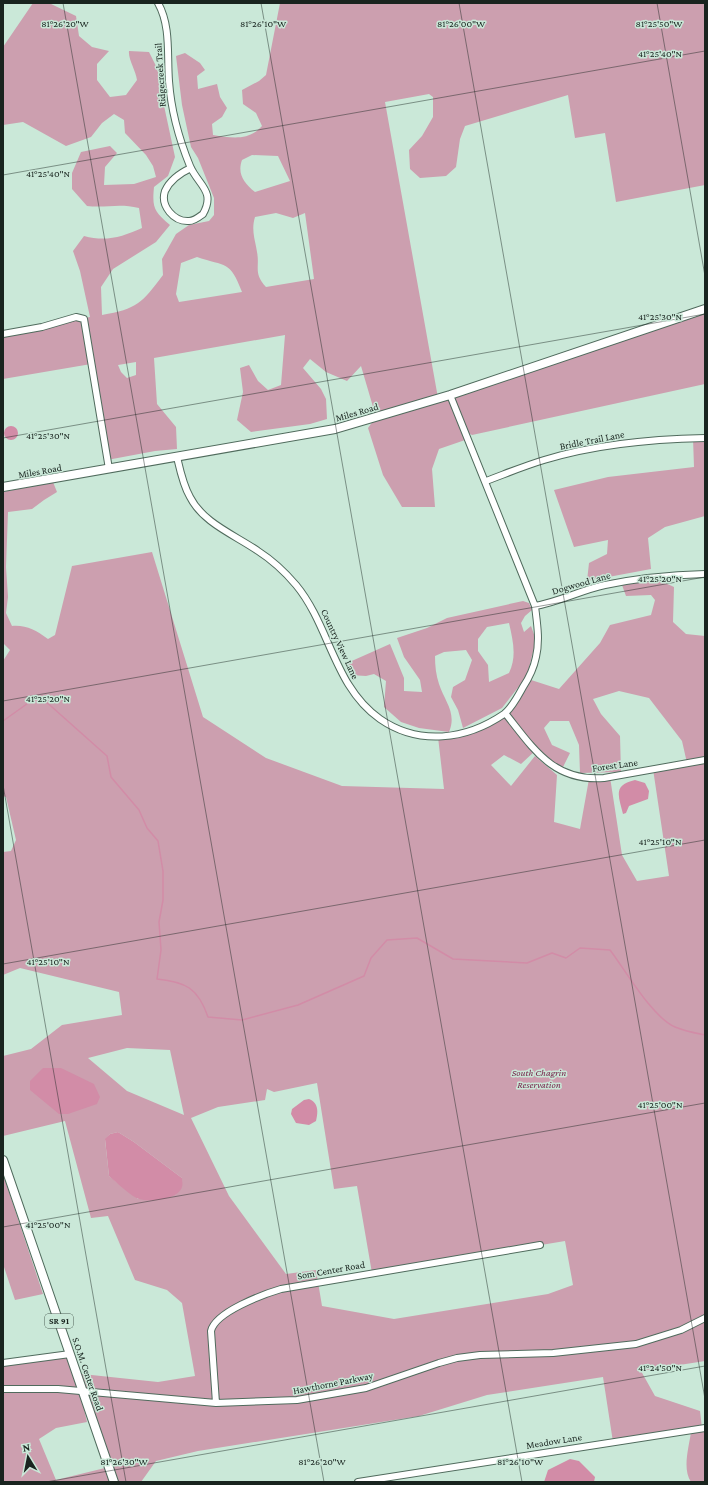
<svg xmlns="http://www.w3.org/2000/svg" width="708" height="1485" font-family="'Crimson Pro',serif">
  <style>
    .green { fill: #cc9faf; fill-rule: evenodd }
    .water { fill: #d28ca7 }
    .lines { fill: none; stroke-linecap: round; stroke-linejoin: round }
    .stream { stroke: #d28ca7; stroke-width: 1.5 }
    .minor-casing { stroke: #506b5d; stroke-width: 8 }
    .major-casing { stroke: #506b5d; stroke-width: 10 }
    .minor { stroke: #fff; stroke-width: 6 }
    .major { stroke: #fff; stroke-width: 8 }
    .ticks { fill: none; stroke: #19241f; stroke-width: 1; stroke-opacity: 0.45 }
    .labels { text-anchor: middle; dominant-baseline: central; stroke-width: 3; stroke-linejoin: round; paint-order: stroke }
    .shield { fill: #cae8d8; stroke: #4e5f56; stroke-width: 1 }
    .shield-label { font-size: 9px; font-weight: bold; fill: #19241f }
    .street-label { font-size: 10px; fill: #19241f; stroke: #cae8d8 }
    .park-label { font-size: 10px; font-style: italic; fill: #78244b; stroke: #cae8d8 }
    .ticks-label { font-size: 10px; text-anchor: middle; fill: #19241f; stroke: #cae8d8; stroke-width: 3; stroke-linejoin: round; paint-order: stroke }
  </style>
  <rect width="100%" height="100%" fill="#cae8d8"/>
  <path class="green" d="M 33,3 L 49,3 L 76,16 L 79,36 L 92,47 L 109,51 L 97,64 L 97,80 L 110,97 L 126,95 L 137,80 C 136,71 128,59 129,51 L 149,52 L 159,72 L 160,87 L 175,157 L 168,176 L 154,187 C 152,208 154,211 170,225 L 156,242 L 113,269 L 101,287 L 102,315 C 137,309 142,303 163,275 L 162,259 L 176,234 L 189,225 L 209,221 L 214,215 L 214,198 L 198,158 L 191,147 L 182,105 L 176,56 L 185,53 L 200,63 L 205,70 L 197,76 L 198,89 L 217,84 L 220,97 L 227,108 L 222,117 L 212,124 L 213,135 C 232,138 249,141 262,126 L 256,113 L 243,104 L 242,90 L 259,81 L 266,75 L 280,3 L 705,3 L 705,185 L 616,202 L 605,133 L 575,138 L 568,95 L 465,126 L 460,139 L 456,167 L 446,176 L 420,178 L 410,169 L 409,150 L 422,136 L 433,117 L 433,97 L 429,94 L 385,102 L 438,398 L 705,309 L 705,384 L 472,435 L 465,431 L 468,439 L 439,449 L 432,469 L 435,507 L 402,507 L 383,475 L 368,428 L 376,417 L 361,366 L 347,381 L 326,372 L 310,359 L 303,368 L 321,389 L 326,399 L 327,419 L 310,424 L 251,432 L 237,420 L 243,392 L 240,368 L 249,365 L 258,381 L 268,390 L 281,385 L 285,335 L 154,358 L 157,404 L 176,427 L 177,449 L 155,451 L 107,460 L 91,364 L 3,379 L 3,333 L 90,317 L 80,271 L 73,251 L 84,236 C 106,242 122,237 142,228 L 139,208 C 119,203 107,208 87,206 L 72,189 L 72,173 L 81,152 L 110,146 L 117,153 L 105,167 L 104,185 L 134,184 L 156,177 L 153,166 L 146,155 L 125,133 L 124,120 L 114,114 L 102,123 L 91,137 L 66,146 L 23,122 L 3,125 L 3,47 ZM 252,155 L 278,156 L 290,181 L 255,192 C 244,183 237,174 242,160 ZM 276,213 L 293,218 L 305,213 L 314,279 L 266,287 C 253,273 260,267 257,252 C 255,239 251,230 255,217 ZM 197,257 C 226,267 230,260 242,292 L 179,302 L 176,294 L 181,263 ZM 136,362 L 136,375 L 127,378 L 121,372 L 118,365 Z
    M 693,438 L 705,438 L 705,516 L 665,527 L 648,538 L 651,569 L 587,581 L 589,563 L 607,554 L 608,540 L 574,547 L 554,490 L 608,477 L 694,467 Z
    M 53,482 L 57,492 L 44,500 L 32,509 L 8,512 L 6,567 L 8,597 L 6,613 L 12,626 C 27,625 35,630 48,639 L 55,635 L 72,566 L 152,552 L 203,717 L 266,758 L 342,786 L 444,789 L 438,737 L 451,737 L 505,713 L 528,679 L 559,689 L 600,643 L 610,625 L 651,615 L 655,600 L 651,595 L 626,596 L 622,585 C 643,579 654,577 674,587 L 673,622 L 686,634 L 705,636 L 705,1361 L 641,1371 L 655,1396 L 700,1411 L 702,1428 L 613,1442 L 603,1377 L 487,1395 L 419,1416 L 198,1451 L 156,1461 L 141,1482 L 3,1482 L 3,1363 L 70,1354 L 77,1373 L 82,1374 L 158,1382 L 195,1376 L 182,1303 L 167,1290 L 135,1280 L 108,1216 L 91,1218 L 65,1121 L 3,1136 L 3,1056 L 31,1049 L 62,1025 L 122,1015 L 119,992 L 20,968 L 3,975 L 3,852 L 11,851 L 16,840 L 6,797 L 3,796 L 3,661 L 10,650 L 3,643 L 3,492 ZM 619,691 L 649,698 L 682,741 L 687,763 L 653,769 L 669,876 L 637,881 L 622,855 L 610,777 L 589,779 L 580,829 L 554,822 L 557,775 L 535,756 L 511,786 L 491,765 L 504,755 L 521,764 L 535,751 L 561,771 L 570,753 L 552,745 L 544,728 L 550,721 L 569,721 L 579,745 L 580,773 L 621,772 L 620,736 L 601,714 L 593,699 ZM 127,1048 L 170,1050 L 184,1115 L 127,1091 L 88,1058 ZM 317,1083 L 334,1189 L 357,1186 L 372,1273 L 565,1241 L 573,1285 L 548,1294 L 394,1319 L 322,1306 L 316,1270 L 286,1274 L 229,1196 L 191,1118 L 218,1107 L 265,1100 L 267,1089 L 274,1092 ZM 118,1132 L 134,1142 L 182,1178 L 138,1199 L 109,1176 L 105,1140 L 110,1134 ZM 89,1408 L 109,1467 L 56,1480 L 39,1439 L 56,1428 L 87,1422 L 84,1409 Z
    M 523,601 L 529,603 L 532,610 L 525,616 L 521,623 L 524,632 L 531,626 L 536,640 L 527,676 L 502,708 L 463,728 L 458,710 L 451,697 L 453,687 L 465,680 L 472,660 L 466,650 L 444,652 L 435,656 C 435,666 436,675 439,684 C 445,702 457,713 449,732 L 419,728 L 401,722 L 384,707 L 386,681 L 374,674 L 366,676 L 350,675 L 345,664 L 390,644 L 404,678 L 404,691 L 422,692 L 420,680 L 404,657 L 397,638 L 427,628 L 447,618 ZM 509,623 C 513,641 517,656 509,673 L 489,682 L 488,665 L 478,651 L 478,639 L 487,627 Z
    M 3,1174 L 43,1294 L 15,1300 L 3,1264 Z
    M 705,1430 L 705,1482 L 691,1482 C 682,1469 689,1447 691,1432 Z"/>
  <path class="water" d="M4 433a7 7 0 1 1 14 0a7 7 0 1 1-14 0Z
    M 635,780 L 645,783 L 649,791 L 648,799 L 629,806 L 626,813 L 623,814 C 619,797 612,785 635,780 Z
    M 43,1068 L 61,1068 L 94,1084 L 100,1097 L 97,1104 L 68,1114 L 59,1114 L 30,1090 L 30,1081 Z
    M 309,1099 C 319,1103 318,1112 316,1121 L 309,1125 L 296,1123 L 291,1114 L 292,1109 L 304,1100 Z
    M 118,1132 L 134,1142 L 182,1178 C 182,1181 183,1184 182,1187 C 178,1200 150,1202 139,1199 C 132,1197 116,1182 109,1176 L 105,1139 L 110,1134 Z
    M 570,1459 L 579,1461 L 595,1477 L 594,1482 L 544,1482 L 548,1470 Z"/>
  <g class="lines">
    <path class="stream" d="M 3,721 L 31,701 L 43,699 L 107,756 L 111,777 L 139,810 L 147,828 L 158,841 L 163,871 L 163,900 L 159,922 L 161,950 L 157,979 C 186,982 198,988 208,1017 L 242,1020 L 298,1005 L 364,976 L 371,958 L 387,940 L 417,938 L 453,959 L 527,963 L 552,953 L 566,958 L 580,948 L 610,950 C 626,971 652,1017 675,1027 C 684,1031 695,1033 705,1035"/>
    <defs>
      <path id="minor" d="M 158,3 C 171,26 167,55 169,81 C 171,110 179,139 190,166 C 198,185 216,191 203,214 C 199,217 194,221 189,221 C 174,222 160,206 165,191 C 170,180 180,173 191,168
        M 3,334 L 42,327 L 76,317 L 84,319 L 109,469
        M 177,457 C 180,470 183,485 190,497 C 203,523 235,535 258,551 C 272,560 285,572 296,585 C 330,626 334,687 380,719 C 419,746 466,740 504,714 C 512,708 518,696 523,687 C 529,678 534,667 536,657 C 540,640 537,623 535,606 L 450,395
        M 486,481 C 505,474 524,466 544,460 C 596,444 650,439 705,438
        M 535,606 C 559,602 581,590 605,585 C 638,578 671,575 705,574
        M 505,713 C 533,748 553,782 604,778 L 705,760
        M 3,1363 L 70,1354
        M 3,1389 L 58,1389 L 216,1403 L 297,1400 L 366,1388 L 439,1363 L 457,1358 L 480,1355 L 553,1353 L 636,1344 L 681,1330 L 705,1318
        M 216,1403 L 211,1331 C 215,1312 264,1294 281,1289 L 540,1245
        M 358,1482 L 705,1428"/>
      <path id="major" d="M 3,487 L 335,429 L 450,395 L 705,309
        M 3,1160 L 114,1482"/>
    </defs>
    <use href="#minor" class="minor-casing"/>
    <use href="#major" class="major-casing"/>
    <use href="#minor" class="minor"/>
    <use href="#major" class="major"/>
  </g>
  <path class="ticks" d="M 63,3 L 324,1482M 261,3 L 522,1482M 459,3 L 705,1399M 657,3 L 705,276M 3,175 L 705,51M 3,438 L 705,314M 3,701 L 705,577M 3,785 L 126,1482M 3,964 L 705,840M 3,1227 L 705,1103M 46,1482 L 705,1366"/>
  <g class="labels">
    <rect class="shield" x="45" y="1314" width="28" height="14" rx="3"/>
    <g class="shield-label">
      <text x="59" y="1321">SR 91</text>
    </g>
    <g class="street-label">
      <text transform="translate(160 75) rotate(-94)">Ridgecreek Trail</text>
      <text transform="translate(357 412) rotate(-16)">Miles Road</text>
      <text transform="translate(592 440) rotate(-11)">Bridle Trail Lane</text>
      <text transform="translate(40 471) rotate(-10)">Miles Road</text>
      <text transform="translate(581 583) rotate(-16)">Dogwood Lane</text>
      <text transform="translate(340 644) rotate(65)">Country View Lane</text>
      <text transform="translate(615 765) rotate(-8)">Forest Lane</text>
      <text transform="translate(331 1270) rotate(-10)">Som Center Road</text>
      <text transform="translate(88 1374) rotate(71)">S.O.M. Center Road</text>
      <text transform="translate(333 1383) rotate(-11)">Hawthorne Parkway</text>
      <text transform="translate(554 1441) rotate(-9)">Meadow Lane</text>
    </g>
    <g class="park-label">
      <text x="539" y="1072">South Chagrin<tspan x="539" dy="12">Reservation</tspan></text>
    </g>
  </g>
  <g class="ticks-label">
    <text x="65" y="27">81°26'20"W</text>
    <text x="263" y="27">81°26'10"W</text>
    <text x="461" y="27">81°26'00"W</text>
    <text x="659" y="27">81°25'50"W</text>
    <text x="660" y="57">41°25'40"N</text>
    <text x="48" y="177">41°25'40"N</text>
    <text x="660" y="320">41°25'30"N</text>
    <text x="48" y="439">41°25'30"N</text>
    <text x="660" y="582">41°25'20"N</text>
    <text x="48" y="702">41°25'20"N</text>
    <text x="660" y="845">41°25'10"N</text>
    <text x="48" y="965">41°25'10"N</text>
    <text x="660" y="1108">41°25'00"N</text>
    <text x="48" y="1228">41°25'00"N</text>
    <text x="660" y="1371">41°24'50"N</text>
    <text x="124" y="1465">81°26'30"W</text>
    <text x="322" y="1465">81°26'20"W</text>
    <text x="520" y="1465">81°26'10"W</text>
  </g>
  <rect width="708" height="1485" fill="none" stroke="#19241f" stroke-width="8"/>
  <g transform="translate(28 1457) rotate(350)" stroke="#cae8d8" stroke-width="3" paint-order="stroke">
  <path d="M0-3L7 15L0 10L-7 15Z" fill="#19241f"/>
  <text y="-6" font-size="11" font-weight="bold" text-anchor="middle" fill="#19241f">N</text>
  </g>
</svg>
